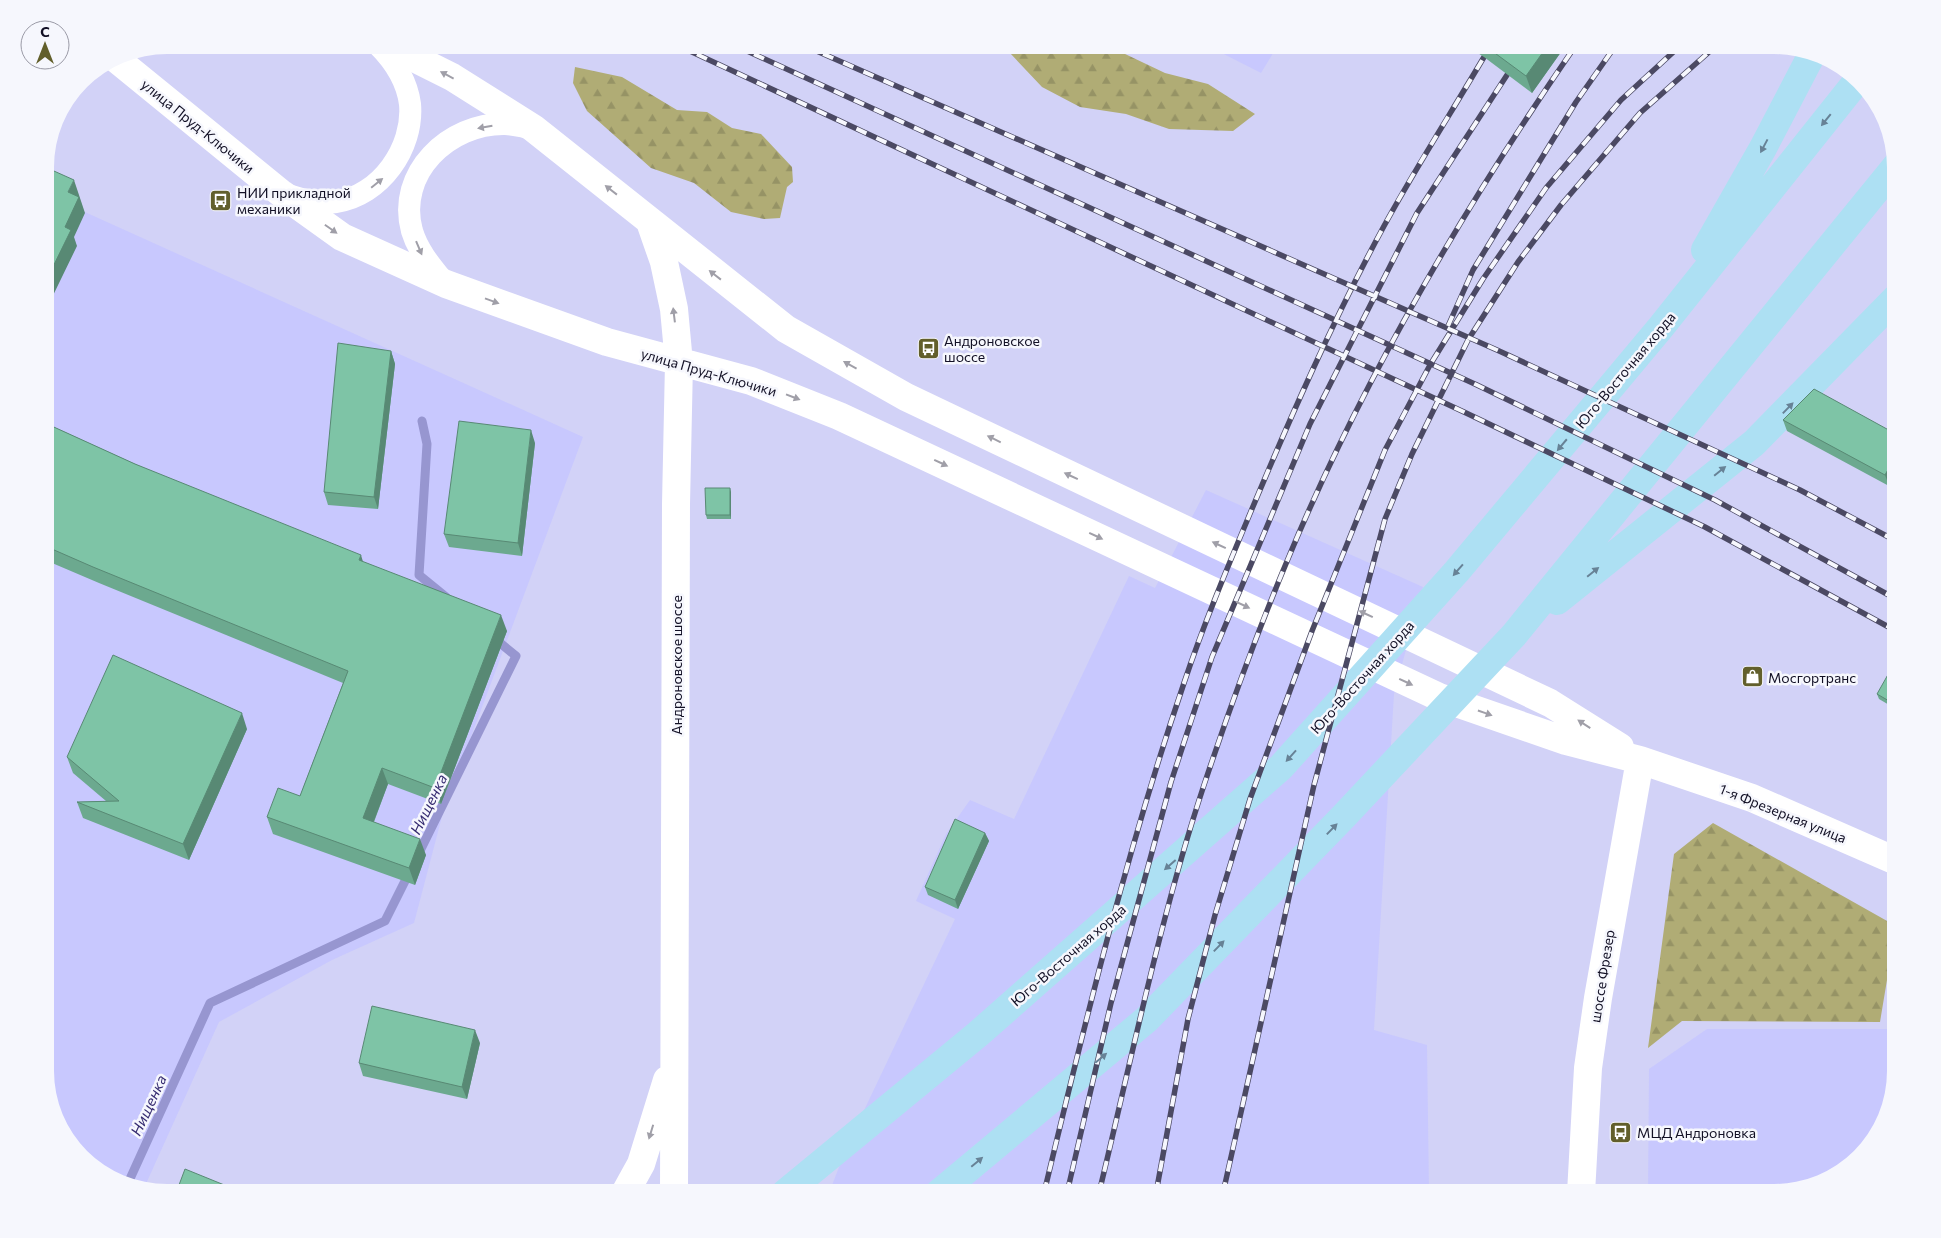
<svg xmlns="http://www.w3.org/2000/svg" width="1941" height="1238" font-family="Commissioner,sans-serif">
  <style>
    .built { fill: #c8c8fe }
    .forest { fill: url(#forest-firs) }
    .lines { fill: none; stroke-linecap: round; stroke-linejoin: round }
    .stream { stroke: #9796d0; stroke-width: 9 }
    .street { stroke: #fff; stroke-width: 22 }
    .secondary { stroke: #fff; stroke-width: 28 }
    .primary { stroke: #ade0f3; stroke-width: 28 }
    .rail-casing { stroke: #4b4963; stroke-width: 5.5 }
    .rail { stroke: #f6f7fd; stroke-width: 4; stroke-dasharray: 11; stroke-linecap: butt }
    .wall { fill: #6ca98f }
    .shaded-wall { fill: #588974 }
    .building { fill: #7ec4a6; stroke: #588974 }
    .oneway { fill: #a09fa8 }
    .oneway2 { fill: #678296 }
    .labels { text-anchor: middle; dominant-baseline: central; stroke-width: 5; stroke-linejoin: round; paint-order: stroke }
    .street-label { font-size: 14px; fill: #121025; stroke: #f6f7fd }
    .poi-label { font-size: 14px; fill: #121025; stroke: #f6f7fd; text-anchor: start }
    .water-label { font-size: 15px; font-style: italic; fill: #362c71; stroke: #f6f7fd }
  </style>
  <defs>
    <pattern id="forest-firs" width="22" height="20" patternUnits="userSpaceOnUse" patternTransform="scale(1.25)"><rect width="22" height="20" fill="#b0ac75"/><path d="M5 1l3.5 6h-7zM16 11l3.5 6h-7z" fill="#969365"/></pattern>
  </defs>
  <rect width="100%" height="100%" fill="#d2d2f7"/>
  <path class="built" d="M 1206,45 L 1278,45 L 1261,73 Z
    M 45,194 L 583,437 L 444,809 L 414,923 L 332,960 L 219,1022 L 145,1186 L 99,1173 L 61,1132 L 45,1079 Z
    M 1206,490 L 1423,587 L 1394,694 L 1374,1030 L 1427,1045 L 1429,1193 L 829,1193 L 848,1144 L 955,919 L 916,901 L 946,834 L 970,800 L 1014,819 L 1129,576 L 1155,588 Z
    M 1707,1029 L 1896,1029 L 1896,1071 L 1876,1139 L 1835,1177 L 1774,1193 L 1648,1193 L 1649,1069 Z"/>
  <path class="forest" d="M 995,45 L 1112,45 L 1123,53 L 1165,73 L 1208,84 L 1255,114 L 1233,131 L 1169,129 L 1126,114 L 1080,107 L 1042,87 L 1010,53 Z
    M 575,67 L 622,77 L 677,110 L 707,112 L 732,128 L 761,134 L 792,167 L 793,182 L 787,187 L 780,218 L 764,219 L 731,212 L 694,183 L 651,168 L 587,111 L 573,83 Z
    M 1713,823 L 1896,926 L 1880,1022 L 1682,1021 L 1648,1048 L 1674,854 Z"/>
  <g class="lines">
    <path class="stream" d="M 422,421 L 427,444 L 419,575 L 446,597
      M 417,857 L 516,656 L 494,638
      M 129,1181 L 210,1003 L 385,921 L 410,871"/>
    <path class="street" d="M 288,195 C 303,200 320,204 336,202 C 380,196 414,148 410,104 C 407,81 394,61 378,45
      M 444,282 C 431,266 418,251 412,231 C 396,173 449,123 505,124 C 514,124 523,127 532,128"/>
    <path class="secondary" d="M 388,45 L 452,77 L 533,128 L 786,329 L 906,397 L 1550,703 L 1620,747
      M 115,58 L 282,194 L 342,237 L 446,284 L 607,342 L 751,381 L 839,416 L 1439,697 L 1566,741 L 1640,760 L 1752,798 L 1896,861
      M 650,222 L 664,262 L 674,309 L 679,363 L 676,504 L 674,1193
      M 625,1193 L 641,1164 L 667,1080
      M 1581,1193 L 1588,1068 L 1598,998 L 1640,760"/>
    <path class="primary" d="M 1705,250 L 1763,148 L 1811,56
      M 1557,601 L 1754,443 L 1896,298
      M 785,1193 L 978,1034 L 1281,767 L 1457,571 L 1661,327 L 1857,81
      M 939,1193 L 1147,1019 L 1344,816 L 1514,635 L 1896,166"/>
    <defs>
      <path id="rail" d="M 677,45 L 1464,412 L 1705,527 L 1896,631
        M 734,45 L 1477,385 L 1715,500 L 1896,599
        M 803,45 L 1497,350 L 1800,490 L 1896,541
        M 1448,326 L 1473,270 L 1576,102 L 1616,45
        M 1044,1193 C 1085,1022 1127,850 1184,683 C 1203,626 1226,571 1249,516 C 1290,418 1333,320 1384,226 C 1415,169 1451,113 1484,57
        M 1067,1193 L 1111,1003 L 1171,782 L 1212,657 L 1310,424 L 1417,213 L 1507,75
        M 1099,1193 C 1132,1057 1160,918 1204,785 C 1230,707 1258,630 1290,554 C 1364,377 1467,203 1576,45
        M 1156,1193 L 1188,1019 L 1215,915 L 1250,799 L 1312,631 L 1385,450 L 1430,365 L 1483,279 L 1546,188 L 1621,100 L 1681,45
        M 1223,1193 L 1314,785 L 1385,519 L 1412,454 L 1468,340 L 1518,262 L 1561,205 L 1640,113 L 1717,45"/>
    </defs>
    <use href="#rail" class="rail-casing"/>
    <use href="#rail" class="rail"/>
  </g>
  <path class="wall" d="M 1465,45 L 1566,45 L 1532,93 L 1484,57 Z
    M 391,351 L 395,364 L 378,509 L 328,505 L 324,492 Z
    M 1783,420 L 1896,434 L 1896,478 L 1894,477 L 1889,486 L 1787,431 Z
    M 45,423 L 135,464 L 363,562 L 507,631 L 441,804 L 388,784 L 374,822 L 426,855 L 415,885 L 273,834 L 267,817 L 300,796 L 343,683 L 99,583 L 45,560 Z
    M 535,443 L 522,556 L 449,547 L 444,534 Z
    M 731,492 L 731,519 L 707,519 L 706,515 Z
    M 1896,674 L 1896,709 L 1879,699 L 1877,694 Z
    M 247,729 L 189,860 L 83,818 L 77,802 L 106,801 L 73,773 L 67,757 Z
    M 985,833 L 989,841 L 958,909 L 928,895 L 925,887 Z
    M 480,1043 L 467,1099 L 363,1076 L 359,1063 Z"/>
  <path class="shaded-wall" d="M 1548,45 L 1566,45 L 1532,93 L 1526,76 Z
    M 74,180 L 85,213 L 74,237 L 77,246 L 45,312 L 45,283 L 65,227 L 68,192 Z
    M 391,351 L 395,364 L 378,509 L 374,497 Z
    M 531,430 L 535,443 L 522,556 L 518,543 Z
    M 1890,466 L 1894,477 L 1889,486 L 1885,475 Z
    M 730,488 L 731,492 L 731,519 L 730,515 Z
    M 361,555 L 366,572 L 359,560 Z
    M 501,615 L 507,631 L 441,804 L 435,788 Z
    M 242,713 L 247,729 L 189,860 L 183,844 Z
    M 382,768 L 388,784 L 369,834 L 363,818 Z
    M 985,833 L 989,841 L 958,909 L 955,900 Z
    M 420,839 L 426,855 L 415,885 L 409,868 Z
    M 475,1030 L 480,1043 L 467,1099 L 462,1087 Z"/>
  <path class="building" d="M 1484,45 L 1548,45 L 1526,76 Z
    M 45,167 L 74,180 L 68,192 L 79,197 L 65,227 L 71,230 L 45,283 Z
    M 338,343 L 391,351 L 374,497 L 324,492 Z
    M 1814,389 L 1896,434 L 1896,469 L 1890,466 L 1885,475 L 1783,420 Z
    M 459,421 L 531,430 L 518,543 L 444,534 Z
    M 45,423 L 135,464 L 361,555 L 359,560 L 501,615 L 435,788 L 382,768 L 363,818 L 420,839 L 409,868 L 267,817 L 278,788 L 300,796 L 348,671 L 93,567 L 45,546 Z
    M 705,488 L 730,488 L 730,515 L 706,515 Z
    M 113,655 L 242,713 L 183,844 L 77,802 L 119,801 L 67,757 Z
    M 1890,671 L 1896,674 L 1896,705 L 1877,694 Z
    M 955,819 L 985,833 L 955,900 L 925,887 Z
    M 372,1006 L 475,1030 L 462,1087 L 359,1063 Z
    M 185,1169 L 244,1193 L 176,1193 Z"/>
  <defs><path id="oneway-solid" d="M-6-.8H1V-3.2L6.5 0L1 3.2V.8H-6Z" transform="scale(1.25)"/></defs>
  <g class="oneway">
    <use href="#oneway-solid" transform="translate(447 75) rotate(-152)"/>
    <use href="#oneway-solid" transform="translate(485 127) rotate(170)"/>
    <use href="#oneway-solid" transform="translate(377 183) rotate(-39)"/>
    <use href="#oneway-solid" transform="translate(611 190) rotate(-142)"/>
    <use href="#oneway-solid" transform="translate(331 229) rotate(35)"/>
    <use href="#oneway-solid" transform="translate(419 248) rotate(67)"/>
    <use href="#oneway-solid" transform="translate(715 275) rotate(-142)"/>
    <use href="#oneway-solid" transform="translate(492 301) rotate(20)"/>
    <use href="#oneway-solid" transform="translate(674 315) rotate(-97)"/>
    <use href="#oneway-solid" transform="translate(850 365) rotate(-151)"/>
    <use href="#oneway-solid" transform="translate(793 397) rotate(21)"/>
    <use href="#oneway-solid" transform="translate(994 439) rotate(-154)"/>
    <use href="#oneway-solid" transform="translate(941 463) rotate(25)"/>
    <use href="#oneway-solid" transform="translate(1071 476) rotate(-155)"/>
    <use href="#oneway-solid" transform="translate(1096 536) rotate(25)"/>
    <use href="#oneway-solid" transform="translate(1219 545) rotate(-155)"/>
    <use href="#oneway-solid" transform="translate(1243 605) rotate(25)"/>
    <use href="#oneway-solid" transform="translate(1366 614) rotate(-155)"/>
    <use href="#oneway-solid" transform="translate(1406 682) rotate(25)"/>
    <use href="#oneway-solid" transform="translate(1485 713) rotate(19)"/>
    <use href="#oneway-solid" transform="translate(1584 724) rotate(-147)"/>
    <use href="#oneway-solid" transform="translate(651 1132) rotate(107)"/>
  </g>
  <g class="oneway2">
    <use href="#oneway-solid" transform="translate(1826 120) rotate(129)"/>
    <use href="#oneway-solid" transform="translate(1764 146) rotate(118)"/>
    <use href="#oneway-solid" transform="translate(1788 408) rotate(-46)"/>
    <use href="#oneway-solid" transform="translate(1562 445) rotate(130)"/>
    <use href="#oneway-solid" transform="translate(1720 471) rotate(-39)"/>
    <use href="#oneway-solid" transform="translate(1458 570) rotate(131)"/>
    <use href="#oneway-solid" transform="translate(1593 572) rotate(-39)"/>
    <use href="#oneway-solid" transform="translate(1291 756) rotate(132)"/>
    <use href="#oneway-solid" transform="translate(1332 829) rotate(-46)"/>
    <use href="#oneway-solid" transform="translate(1170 865) rotate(139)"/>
    <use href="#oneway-solid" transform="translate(1219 946) rotate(-46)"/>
    <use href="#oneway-solid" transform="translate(1101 1058) rotate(-40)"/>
    <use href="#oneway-solid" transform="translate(977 1162) rotate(-40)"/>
  </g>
  <defs>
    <symbol id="bus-square" viewBox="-11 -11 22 22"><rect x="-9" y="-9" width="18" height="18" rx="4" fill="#625f2b" stroke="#f6f7fd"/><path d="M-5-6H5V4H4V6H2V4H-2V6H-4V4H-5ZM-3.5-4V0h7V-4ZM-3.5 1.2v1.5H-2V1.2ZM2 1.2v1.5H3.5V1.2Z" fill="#fff"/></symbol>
    <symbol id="shop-square" viewBox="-11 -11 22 22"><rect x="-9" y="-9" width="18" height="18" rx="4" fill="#625f2b" stroke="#f6f7fd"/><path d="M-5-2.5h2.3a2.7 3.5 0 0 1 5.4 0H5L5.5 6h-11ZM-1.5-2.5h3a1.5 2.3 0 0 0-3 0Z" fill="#fff"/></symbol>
  </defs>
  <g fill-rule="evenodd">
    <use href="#bus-square" x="208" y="188" width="25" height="25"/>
    <use href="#bus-square" x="916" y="336" width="25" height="25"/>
    <use href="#shop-square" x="1740" y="664" width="25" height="25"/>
    <use href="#bus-square" x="1608" y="1120" width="25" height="25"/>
  </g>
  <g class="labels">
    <g class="street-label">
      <text transform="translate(198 126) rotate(39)">улица Пруд-Ключики</text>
      <text transform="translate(1625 370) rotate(-50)">Юго-Восточная хорда</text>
      <text transform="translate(709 372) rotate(16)">улица Пруд-Ключики</text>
      <text transform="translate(676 665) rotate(-90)">Андроновское шоссе</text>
      <text transform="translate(1362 677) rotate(-48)">Юго-Восточная хорда</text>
      <text transform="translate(1783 813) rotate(22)">1-я Фрезерная улица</text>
      <text transform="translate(1068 955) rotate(-41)">Юго-Восточная хорда</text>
      <text transform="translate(1602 976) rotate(-81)">шоссе Фрезер</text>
    </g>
    <g class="poi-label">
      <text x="237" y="192">НИИ прикладной<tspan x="237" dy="16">механики</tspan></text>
      <text x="944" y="340">Андроновское<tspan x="944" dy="16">шоссе</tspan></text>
      <text x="1768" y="677">Мосгортранс</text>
      <text x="1637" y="1132">МЦД Андроновка</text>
    </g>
    <g class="water-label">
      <text transform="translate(428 804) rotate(-64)">Нищенка</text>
      <text transform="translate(148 1105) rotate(-65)">Нищенка</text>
    </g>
  </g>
  <path d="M0 0H1941V1238H0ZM167 54H1774A113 113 0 0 1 1887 167V1071A113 113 0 0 1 1774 1184H167A113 113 0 0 1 54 1071V167A113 113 0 0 1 167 54Z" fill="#f6f7fd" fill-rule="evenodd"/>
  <g transform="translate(45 45)"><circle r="24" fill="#f6f7fd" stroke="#9b9ba7"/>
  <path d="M0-4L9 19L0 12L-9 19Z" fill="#625f2b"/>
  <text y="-8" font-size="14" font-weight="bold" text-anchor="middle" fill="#121025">С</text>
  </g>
</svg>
